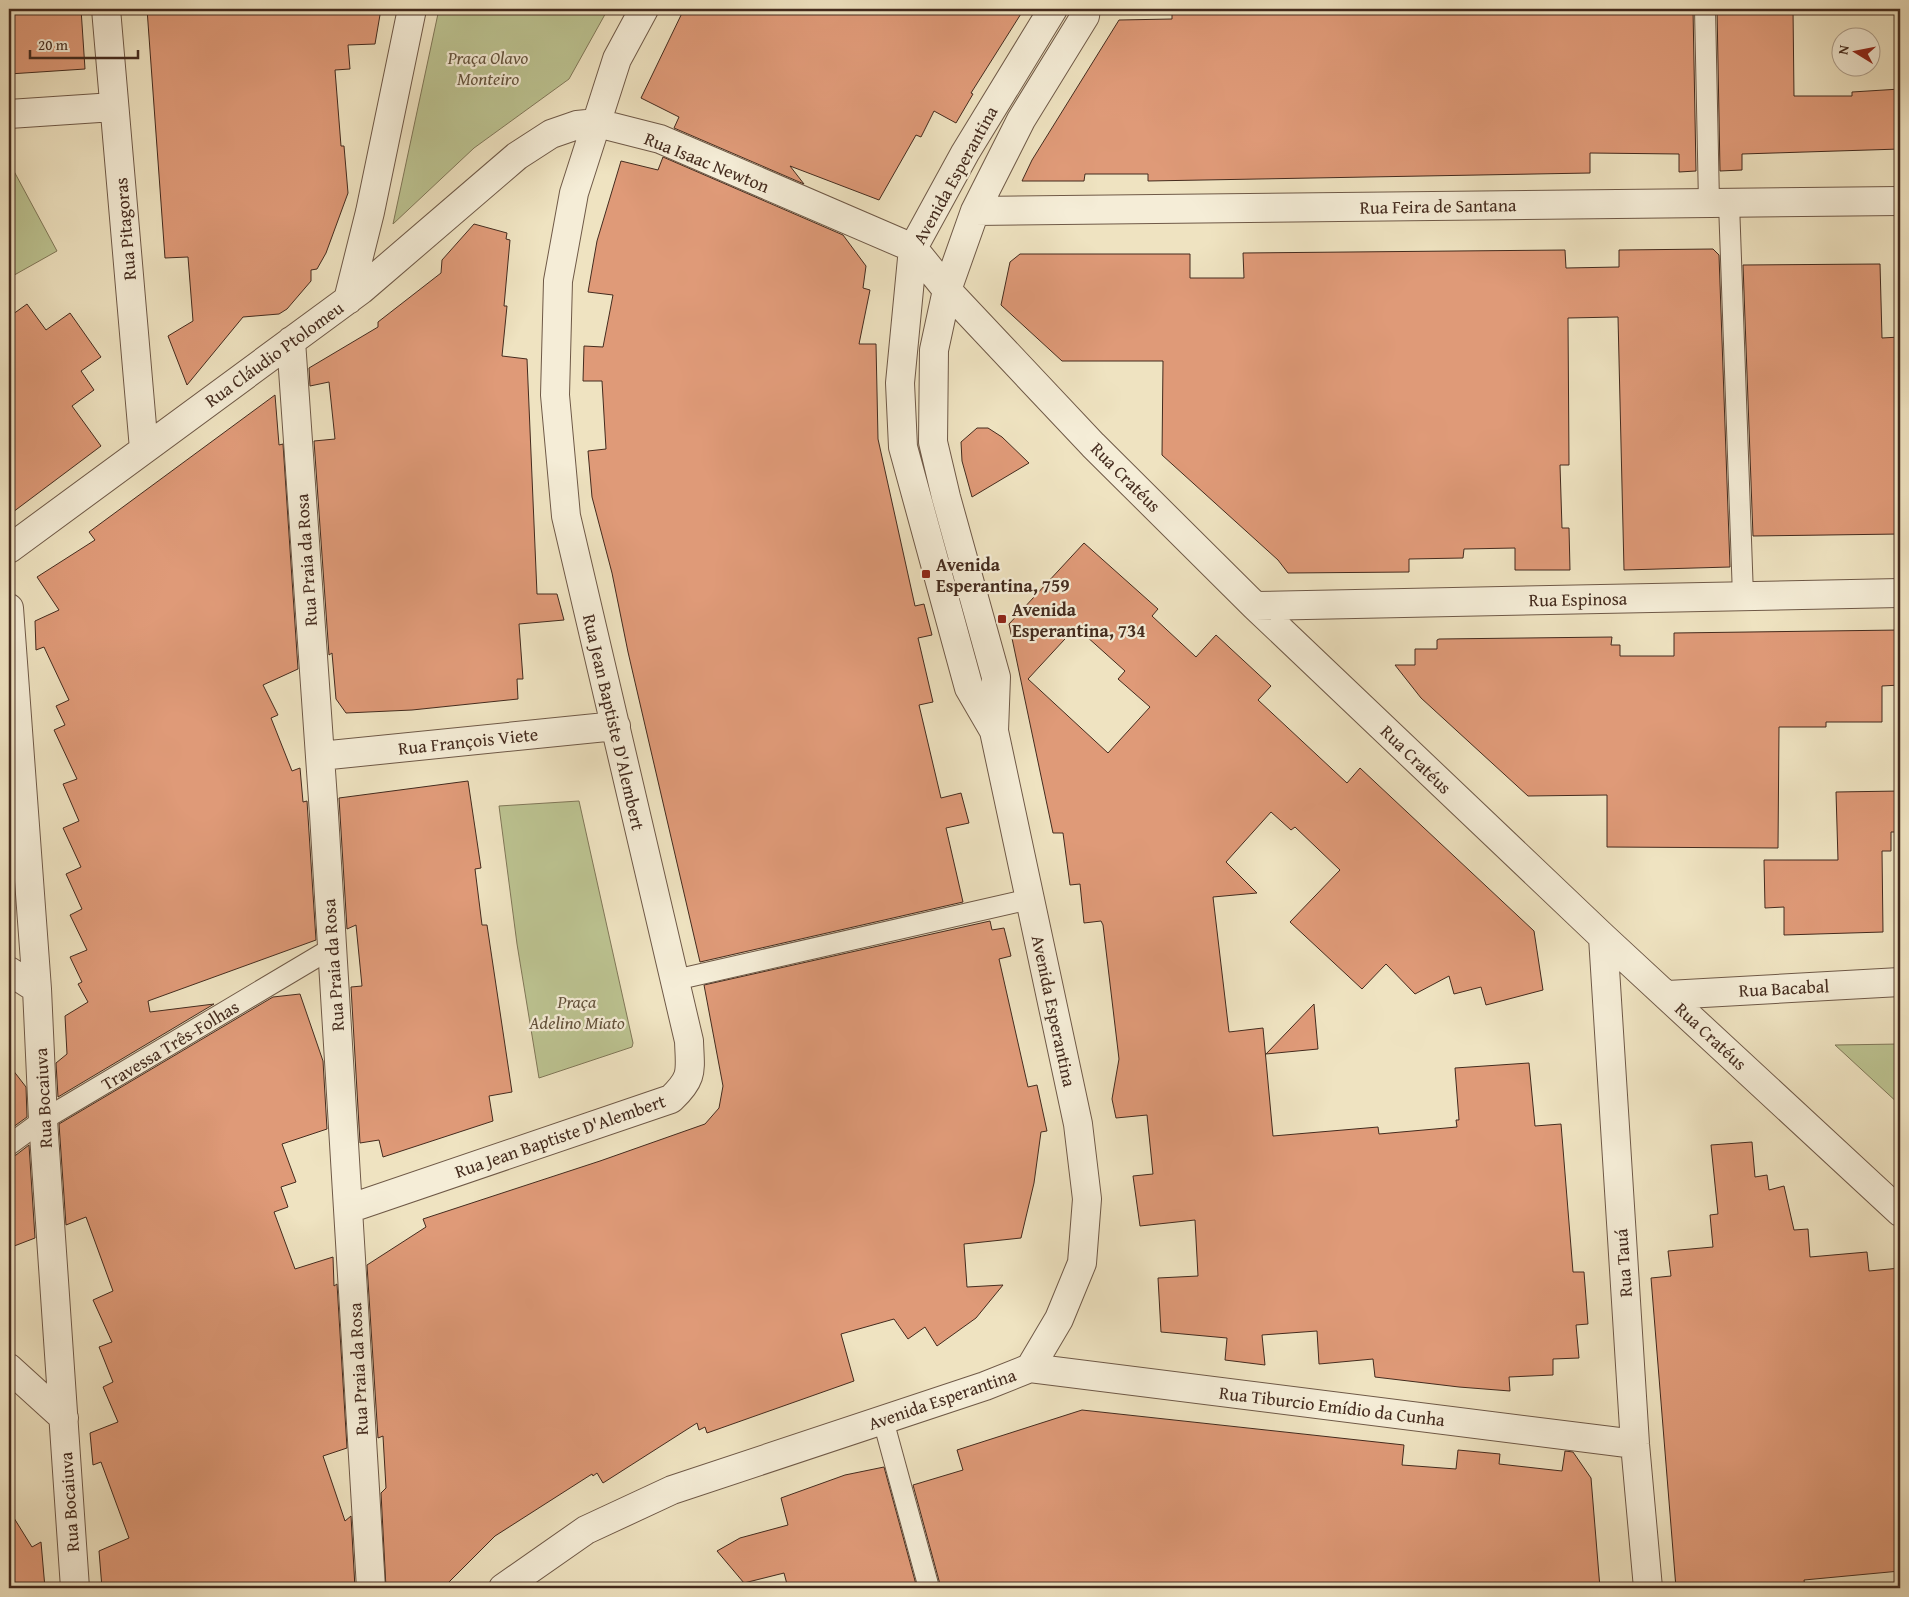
<svg xmlns="http://www.w3.org/2000/svg" width="1909" height="1597" font-family="'Gentium Book Plus',serif">
  <style>
    .park { fill: #bcc391; stroke: #807758 }
    .building { fill: #df9a78; stroke: #442b1e; fill-rule: evenodd }
    .lines { fill: none; stroke-linecap: round; stroke-linejoin: round }
    .lane-casing { stroke: #6f5947; stroke-width: 22 }
    .street-casing { stroke: #6f5947; stroke-width: 30 }
    .lane { stroke: #f5edd7; stroke-width: 20 }
    .street { stroke: #f5edd7; stroke-width: 28 }
    .poi-dot { fill: #8f2418; stroke: #f5edd7; stroke-width: 2 }
    .labels { text-anchor: middle; dominant-baseline: central; stroke-width: 4.5; stroke-linejoin: round; paint-order: stroke }
    .park-label { font-size: 18px; font-style: italic; fill: #62513b; stroke: #f5edd7 }
    .street-label { font-size: 18px; fill: #442b1e; stroke: #f5edd7 }
    .poi-label { font-size: 18px; font-weight: bold; fill: #442b1e; stroke: #f5edd7; text-anchor: start }
  </style>
  <rect width="100%" height="100%" fill="#efe3c1"/>
  <filter id="stains"><feTurbulence type="fractalNoise" baseFrequency=".004" numOctaves="4"/><feColorMatrix values="0 0 0 0 .2 0 0 0 0 .09 0 0 0 0 .02 0 0 0 .5 -.17"/></filter>
  <radialGradient id="worn" r=".72"><stop offset=".6" stop-color="#630" stop-opacity="0"/><stop offset="1" stop-color="#630" stop-opacity=".3"/></radialGradient>
  <path class="park" d="M 439,9 L 608,9 L 569,79 L 474,148 L 393,224 Z
    M 9,162 L 57,251 L 9,278 Z
    M 579,801 L 633,1043 L 632,1047 L 539,1078 L 517,944 L 499,806 Z
    M 1900,1044 L 1900,1105 L 1835,1045 Z"/>
  <path class="building" d="M 30,9 L 81,9 L 85,69 L 9,74 L 9,11 Z
    M 147,9 L 381,9 L 375,44 L 348,45 L 350,69 L 335,70 L 341,146 L 344,146 L 348,193 L 326,253 L 317,269 L 311,270 L 311,281 L 287,309 L 279,314 L 243,317 L 187,385 L 168,336 L 193,321 L 188,257 L 165,258 Z
    M 684,9 L 1024,9 L 971,93 L 973,94 L 956,123 L 934,111 L 921,137 L 916,135 L 879,200 L 790,166 L 804,184 L 674,128 L 679,117 L 641,98 Z
    M 1172,9 L 1693,9 L 1696,171 L 1679,172 L 1679,154 L 1590,153 L 1590,173 L 1148,181 L 1148,174 L 1085,174 L 1084,181 L 1022,181 L 1032,160 L 1119,20 L 1172,19 Z
    M 1717,9 L 1793,9 L 1794,96 L 1852,96 L 1852,92 L 1900,89 L 1900,149 L 1742,154 L 1742,170 L 1720,171 Z
    M 663,157 L 843,235 L 866,266 L 863,288 L 870,290 L 859,344 L 876,344 L 878,439 L 915,606 L 924,604 L 932,635 L 918,638 L 933,702 L 919,705 L 941,798 L 961,793 L 969,823 L 946,828 L 963,902 L 700,962 L 628,652 L 612,573 L 592,497 L 588,451 L 606,449 L 602,381 L 583,381 L 584,346 L 603,347 L 613,295 L 588,292 L 597,241 L 621,161 L 658,170 Z
    M 474,224 L 507,233 L 506,239 L 510,240 L 504,306 L 507,306 L 502,356 L 527,359 L 537,594 L 557,594 L 564,620 L 519,624 L 523,679 L 517,679 L 518,699 L 412,710 L 346,713 L 336,699 L 332,653 L 329,655 L 314,441 L 335,439 L 329,382 L 310,386 L 309,368 L 378,327 L 378,322 L 441,273 L 442,260 Z
    M 1713,249 L 1719,255 L 1730,567 L 1624,570 L 1618,317 L 1568,318 L 1569,465 L 1560,465 L 1562,528 L 1569,528 L 1570,570 L 1515,570 L 1515,548 L 1464,549 L 1463,558 L 1409,559 L 1409,572 L 1288,573 L 1278,560 L 1162,455 L 1163,361 L 1062,361 L 1001,305 L 1010,262 L 1020,254 L 1190,254 L 1190,278 L 1244,278 L 1243,253 L 1565,250 L 1566,268 L 1619,267 L 1619,250 Z
    M 1880,264 L 1882,338 L 1900,337 L 1900,534 L 1753,536 L 1743,265 Z
    M 27,304 L 46,330 L 70,313 L 101,357 L 81,371 L 94,390 L 72,406 L 101,446 L 9,515 L 9,317 Z
    M 275,395 L 279,445 L 283,444 L 298,669 L 263,685 L 278,715 L 271,718 L 292,771 L 300,768 L 303,802 L 307,801 L 316,940 L 148,1001 L 150,1012 L 214,1004 L 58,1097 L 56,1063 L 67,1054 L 65,1016 L 88,1002 L 78,984 L 82,982 L 70,957 L 87,950 L 70,915 L 82,909 L 66,874 L 81,867 L 63,828 L 79,821 L 63,784 L 77,779 L 54,730 L 65,725 L 56,706 L 69,700 L 44,647 L 36,650 L 35,621 L 59,610 L 37,577 L 95,540 L 89,532 Z
    M 977,428 L 988,428 L 1002,437 L 1029,463 L 972,497 L 962,461 L 961,442 Z
    M 1084,543 L 1158,609 L 1152,616 L 1196,657 L 1216,635 L 1271,686 L 1258,700 L 1347,783 L 1360,768 L 1534,931 L 1543,990 L 1486,1005 L 1481,987 L 1454,994 L 1449,976 L 1415,994 L 1386,964 L 1362,989 L 1290,922 L 1340,870 L 1295,827 L 1291,830 L 1271,812 L 1226,862 L 1257,893 L 1213,897 L 1229,1032 L 1263,1028 L 1273,1136 L 1378,1127 L 1379,1134 L 1457,1127 L 1456,1120 L 1459,1120 L 1455,1068 L 1529,1063 L 1535,1126 L 1561,1124 L 1573,1272 L 1584,1272 L 1588,1324 L 1576,1325 L 1579,1358 L 1553,1359 L 1553,1375 L 1509,1377 L 1510,1391 L 1459,1387 L 1375,1377 L 1373,1359 L 1319,1364 L 1317,1331 L 1262,1335 L 1265,1365 L 1225,1360 L 1227,1338 L 1161,1332 L 1158,1278 L 1198,1276 L 1195,1220 L 1140,1226 L 1133,1176 L 1153,1174 L 1147,1115 L 1116,1118 L 1112,1099 L 1119,1059 L 1103,925 L 1101,921 L 1084,923 L 1080,884 L 1070,885 L 1063,833 L 1053,833 L 1009,624 ZM 1076,627 L 1125,671 L 1118,679 L 1150,707 L 1108,753 L 1028,679 Z
    M 1900,630 L 1900,685 L 1882,686 L 1882,722 L 1826,722 L 1826,727 L 1779,727 L 1778,848 L 1607,847 L 1607,795 L 1528,796 L 1421,698 L 1395,665 L 1415,665 L 1415,649 L 1437,649 L 1437,640 L 1439,639 L 1612,637 L 1611,645 L 1620,645 L 1620,656 L 1674,656 L 1674,633 Z
    M 468,781 L 481,868 L 475,869 L 482,925 L 487,925 L 512,1092 L 489,1096 L 493,1121 L 383,1157 L 379,1140 L 360,1143 L 351,987 L 362,986 L 356,925 L 347,929 L 339,798 Z
    M 1900,791 L 1900,832 L 1891,832 L 1891,851 L 1882,851 L 1883,932 L 1784,935 L 1784,907 L 1765,908 L 1764,860 L 1838,860 L 1836,792 Z
    M 990,921 L 992,930 L 1004,928 L 1011,956 L 999,959 L 1028,1087 L 1037,1085 L 1047,1131 L 1041,1132 L 1034,1183 L 1021,1238 L 964,1244 L 967,1287 L 1003,1285 L 976,1318 L 937,1346 L 925,1327 L 908,1339 L 894,1319 L 841,1334 L 854,1381 L 707,1433 L 705,1427 L 699,1430 L 697,1423 L 603,1483 L 597,1473 L 593,1476 L 592,1474 L 495,1536 L 443,1588 L 386,1588 L 381,1493 L 386,1488 L 383,1436 L 378,1438 L 367,1265 L 426,1227 L 423,1219 L 600,1161 L 705,1124 L 719,1108 L 723,1086 L 704,985 Z
    M 300,994 L 323,1061 L 327,1129 L 282,1144 L 296,1182 L 281,1187 L 288,1207 L 274,1212 L 295,1269 L 333,1257 L 334,1286 L 337,1284 L 347,1448 L 323,1456 L 345,1521 L 351,1516 L 355,1588 L 102,1588 L 99,1551 L 129,1538 L 101,1462 L 93,1465 L 90,1433 L 118,1422 L 103,1387 L 113,1382 L 99,1347 L 112,1342 L 93,1300 L 113,1291 L 86,1217 L 66,1225 L 59,1124 L 273,997 Z
    M 1314,1004 L 1318,1049 L 1266,1054 Z
    M 9,1065 L 26,1087 L 27,1117 L 9,1130 Z
    M 1752,1142 L 1755,1177 L 1767,1175 L 1769,1190 L 1784,1186 L 1794,1230 L 1808,1229 L 1810,1257 L 1867,1252 L 1869,1271 L 1900,1268 L 1900,1571 L 1804,1580 L 1805,1588 L 1676,1588 L 1651,1278 L 1671,1276 L 1668,1251 L 1713,1247 L 1710,1215 L 1718,1214 L 1711,1145 Z
    M 29,1145 L 35,1238 L 9,1248 L 9,1157 L 16,1155 Z
    M 1082,1410 L 1404,1445 L 1402,1465 L 1456,1469 L 1458,1450 L 1500,1454 L 1499,1464 L 1562,1471 L 1565,1451 L 1573,1452 L 1591,1478 L 1600,1588 L 941,1588 L 913,1485 L 963,1470 L 957,1450 Z
    M 884,1467 L 917,1588 L 788,1588 L 784,1573 L 744,1583 L 717,1551 L 740,1538 L 788,1525 L 781,1498 L 845,1475 Z
    M 9,1510 L 32,1547 L 41,1542 L 45,1588 L 9,1588 Z"/>
  <g class="lines">
    <defs>
      <path id="lane" d="M 1705,9 L 1709,203
        M 1729,203 L 1743,596
        M 675,980 L 1030,899
        M 9,1145 L 43,1120 L 332,948
        M 883,1420 L 929,1588"/>
      <path id="street" d="M 106,9 L 144,449
        M 9,114 L 114,107
        M 975,211 L 1900,201
        M 348,300 L 370,212 L 412,9
        M 291,341 L 324,814 L 371,1588
        M 9,549 L 361,290 L 517,156 L 551,134 L 577,125 L 597,123 L 660,139 L 913,248 L 947,290 L 1093,445 L 1255,606 L 1603,937 L 1900,1212
        M 1255,606 L 1900,593
        M 9,608 L 37,989 L 43,1120 L 75,1588
        M 994,731 L 969,688 L 903,447 L 900,383 L 913,248 L 965,153 L 1053,9
        M 320,756 L 616,726
        M 1603,937 L 1635,1444 L 1648,1588
        M 9,971 L 37,989
        M 1668,995 L 1900,982
        M 348,1209 L 671,1099 C 694,1077 690,1071 689,1041 L 566,516 L 555,395 L 558,281 L 574,193 L 617,59 L 644,9
        M 9,1368 L 64,1418
        M 1030,1368 L 1635,1444
        M 503,1588 L 586,1530 L 672,1490 L 985,1386 L 1030,1368 L 1059,1319 L 1082,1263 L 1087,1199 L 1078,1124 L 994,731 L 996,677 L 946,497 L 933,442 L 934,350 L 947,290 L 975,211 L 1021,120 L 1085,16 L 1086,9"/>
    </defs>
    <use href="#lane" class="lane-casing"/>
    <use href="#street" class="street-casing"/>
    <use href="#lane" class="lane"/>
    <use href="#street" class="street"/>
  </g>
  <g class="poi-dot">
    <rect x="921" y="569" width="10" height="10" rx="2.5"/>
    <rect x="997" y="614" width="10" height="10" rx="2.5"/>
  </g>
  <g class="labels">
    <g class="park-label">
      <text x="488" y="57">Praça Olavo<tspan x="488" dy="21">Monteiro</tspan></text>
      <text x="577" y="1001">Praça<tspan x="577" dy="21">Adelino Miato</tspan></text>
    </g>
    <g class="street-label">
      <text transform="translate(707 162) rotate(22)">Rua Isaac Newton</text>
      <text transform="translate(955 175) rotate(-61)">Avenida Esperantina</text>
      <text transform="translate(1438 206) rotate(-1)">Rua Feira de Santana</text>
      <text transform="translate(125 229) rotate(-95)">Rua Pitagoras</text>
      <text transform="translate(274 354) rotate(-36)">Rua Cláudio Ptolomeu</text>
      <text transform="translate(1126 477) rotate(45)">Rua Cratéus</text>
      <text transform="translate(306 560) rotate(-94)">Rua Praia da Rosa</text>
      <text transform="translate(1578 599) rotate(-1)">Rua Espinosa</text>
      <text transform="translate(614 722) rotate(77)">Rua Jean Baptiste D'Alembert</text>
      <text transform="translate(468 741) rotate(-6)">Rua François Viete</text>
      <text transform="translate(1416 759) rotate(44)">Rua Cratéus</text>
      <text transform="translate(333 965) rotate(-94)">Rua Praia da Rosa</text>
      <text transform="translate(1784 988) rotate(-3)">Rua Bacabal</text>
      <text transform="translate(1054 1011) rotate(78)">Avenida Esperantina</text>
      <text transform="translate(1711 1036) rotate(43)">Rua Cratéus</text>
      <text transform="translate(170 1045) rotate(-31)">Travessa Três-Folhas</text>
      <text transform="translate(43 1098) rotate(-93)">Rua Bocaiuva</text>
      <text transform="translate(560 1136) rotate(-19)">Rua Jean Baptiste D'Alembert</text>
      <text transform="translate(1623 1263) rotate(-94)">Rua Tauá</text>
      <text transform="translate(358 1369) rotate(-93)">Rua Praia da Rosa</text>
      <text transform="translate(942 1399) rotate(-19)">Avenida Esperantina</text>
      <text transform="translate(1332 1406) rotate(7)">Rua Tiburcio Emídio da Cunha</text>
      <text transform="translate(69 1502) rotate(-94)">Rua Bocaiuva</text>
    </g>
    <g class="poi-label">
      <text x="936" y="564">Avenida<tspan x="936" dy="21">Esperantina, 759</tspan></text>
      <text x="1012" y="609">Avenida<tspan x="1012" dy="21">Esperantina, 734</tspan></text>
    </g>
  </g>
  <rect width="1909" height="1597" fill="none" stroke="#efe3c1" stroke-width="30"/>
  <rect x="10" y="10" width="1889" height="1577" fill="none" stroke="#442b1e" stroke-width="2.5"/>
  <rect x="15" y="15" width="1879" height="1567" fill="none" stroke="#442b1e"/>
  <g transform="translate(1856 52) rotate(280)"><circle r="24" fill="#f5edd7" stroke="#ae9f8d"/>
  <path d="M0-4L9 19L0 12L-9 19Z" fill="#8f2418"/>
  <text y="-8" font-size="14" font-weight="bold" text-anchor="middle" fill="#442b1e">N</text>
  </g>
  <path d="M30 50v8h108v-8" fill="none" stroke="#442b1e" stroke-width="2.5"/>
  <text x="38" y="50" font-size="15" fill="#442b1e" stroke="#f5edd7" stroke-width="4" paint-order="stroke">20 m</text>
  <rect width="100%" height="100%" filter="url(#stains)"/>
  <rect width="100%" height="100%" fill="url(#worn)"/>
</svg>
